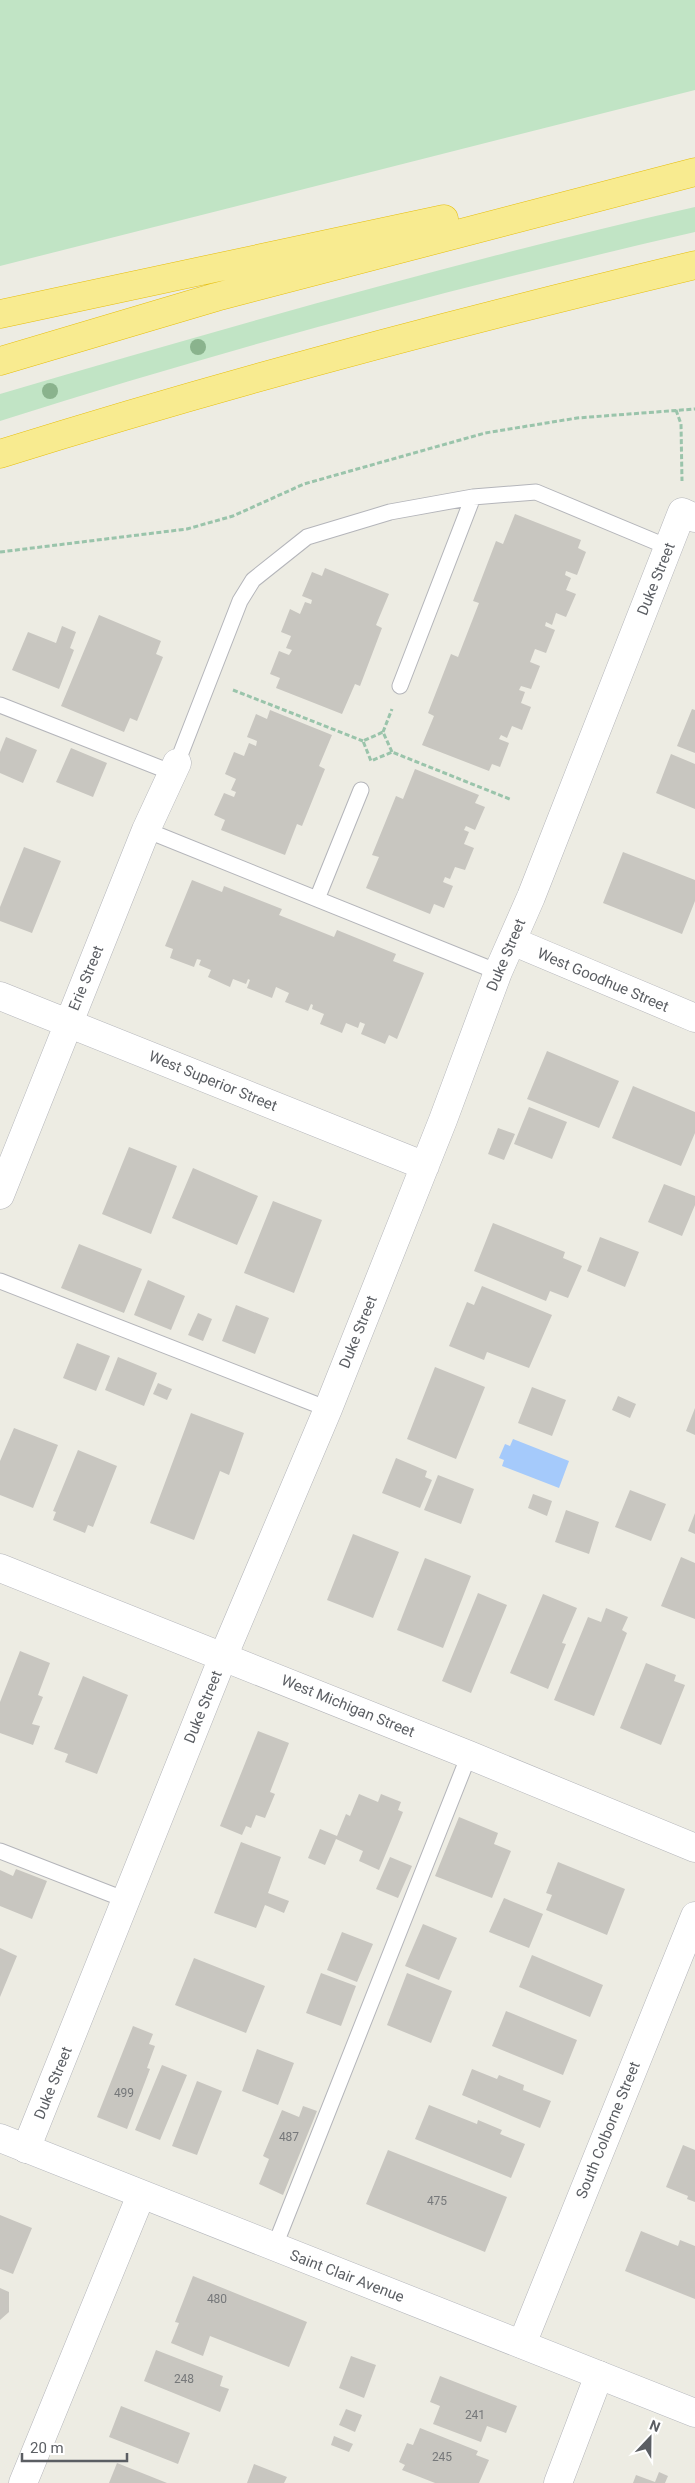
<svg xmlns="http://www.w3.org/2000/svg" width="695" height="2483" font-family="Roboto,sans-serif">
  <style>
    .green { fill: #c1e4c5 }
    .water { fill: #a5cafb }
    .building { fill: #c8c6c0 }
    .lines { fill: none; stroke-linecap: round; stroke-linejoin: round }
    .lane-casing { stroke: #b4b5ba; stroke-width: 17 }
    .street-casing { stroke: #b4b5ba; stroke-width: 29 }
    .secondary-casing { stroke: #b5b7bd; stroke-width: 29 }
    .highway-casing { stroke: #e6be0b; stroke-width: 29 }
    .path { stroke: #9ac4ab; stroke-width: 3; stroke-dasharray: 5 2.5; stroke-linecap: butt }
    .lane { stroke: #fff; stroke-width: 15 }
    .street { stroke: #fff; stroke-width: 28 }
    .secondary { stroke: #fff; stroke-width: 28 }
    .highway { stroke: #f8eb90; stroke-width: 28 }
    .tree { fill: #8ab38d }
    .labels { text-anchor: middle; dominant-baseline: central; stroke-width: 4.5; stroke-linejoin: round; paint-order: stroke }
    .number-label { font-size: 12px; fill: #76787a }
    .street-label { font-size: 15px; fill: #5b5e63; stroke: #fff }
  </style>
  <rect width="100%" height="100%" fill="#edece3"/>
  <path class="green" d="M 0,0 L 695,0 L 695,90 L 0,266 Z
    M 695,207 L 695,232 C 461,286 229,348 0,421 L 0,394 C 230,327 461,260 695,207 Z"/>
  <path class="water" d="M 513,1439 L 569,1461 L 559,1488 L 502,1466 L 504,1460 L 499,1458 L 505,1444 L 510,1446 Z"/>
  <path class="building" d="M 515,514 L 581,540 L 578,548 L 586,552 L 577,575 L 566,571 L 565,575 L 571,578 L 566,590 L 576,594 L 566,617 L 556,613 L 552,625 L 546,622 L 545,626 L 555,630 L 546,653 L 535,649 L 530,662 L 540,666 L 531,689 L 521,686 L 519,690 L 525,692 L 521,703 L 531,707 L 522,730 L 512,726 L 507,738 L 501,735 L 499,739 L 509,743 L 500,767 L 492,764 L 489,771 L 422,745 L 434,716 L 428,713 L 451,654 L 458,657 L 479,603 L 473,601 L 496,541 L 503,544 Z
    M 325,568 L 389,594 L 376,625 L 382,628 L 360,686 L 355,684 L 342,714 L 276,688 L 280,678 L 270,674 L 279,651 L 289,655 L 292,650 L 286,648 L 291,636 L 281,632 L 290,609 L 300,614 L 305,602 L 311,604 L 312,600 L 302,596 L 312,572 L 322,576 Z
    M 99,615 L 161,641 L 156,654 L 163,657 L 137,721 L 130,718 L 124,732 L 61,706 Z
    M 62,626 L 76,632 L 70,648 L 74,650 L 59,689 L 12,670 L 28,632 L 56,643 Z
    M 692,709 L 695,710 L 695,753 L 677,746 Z
    M 270,710 L 332,735 L 319,766 L 325,769 L 302,826 L 297,824 L 285,855 L 221,830 L 225,820 L 214,815 L 224,793 L 234,797 L 236,792 L 231,790 L 236,779 L 225,774 L 234,752 L 244,756 L 249,743 L 256,746 L 257,741 L 247,737 L 256,714 L 267,719 Z
    M 6,737 L 37,750 L 23,783 L 0,773 L 0,752 Z
    M 71,748 L 107,763 L 93,797 L 56,782 Z
    M 671,754 L 695,764 L 695,809 L 656,793 Z
    M 415,769 L 479,795 L 475,803 L 485,807 L 475,830 L 466,826 L 464,830 L 469,832 L 464,844 L 474,848 L 465,870 L 455,867 L 450,879 L 445,877 L 443,882 L 453,886 L 444,908 L 434,904 L 430,914 L 366,888 L 379,857 L 372,855 L 396,796 L 403,799 Z
    M 24,847 L 61,861 L 32,933 L 0,921 L 0,907 Z
    M 623,852 L 695,880 L 695,901 L 682,934 L 603,903 Z
    M 192,880 L 222,892 L 224,886 L 282,909 L 279,915 L 334,937 L 337,930 L 396,954 L 393,961 L 424,973 L 397,1039 L 389,1035 L 385,1044 L 361,1034 L 365,1024 L 360,1022 L 358,1028 L 346,1023 L 342,1033 L 320,1024 L 324,1014 L 312,1009 L 313,1005 L 311,1004 L 308,1011 L 285,1002 L 289,993 L 276,987 L 272,998 L 247,988 L 250,980 L 248,979 L 246,984 L 233,979 L 230,987 L 208,977 L 211,970 L 199,965 L 201,960 L 197,959 L 194,967 L 170,958 L 173,949 L 165,946 Z
    M 547,1051 L 619,1081 L 599,1128 L 527,1099 Z
    M 633,1086 L 695,1112 L 695,1133 L 681,1166 L 612,1138 Z
    M 529,1107 L 567,1122 L 552,1159 L 514,1144 Z
    M 498,1128 L 515,1134 L 504,1160 L 488,1154 Z
    M 129,1147 L 177,1166 L 151,1234 L 102,1214 Z
    M 193,1168 L 258,1196 L 237,1245 L 172,1218 Z
    M 664,1184 L 695,1196 L 695,1205 L 682,1236 L 648,1222 Z
    M 273,1201 L 322,1220 L 294,1293 L 244,1273 Z
    M 493,1223 L 565,1252 L 563,1258 L 582,1266 L 568,1298 L 550,1291 L 546,1301 L 474,1271 Z
    M 600,1237 L 639,1252 L 625,1287 L 587,1271 Z
    M 79,1244 L 142,1269 L 124,1313 L 61,1288 Z
    M 148,1280 L 185,1296 L 171,1330 L 134,1315 Z
    M 482,1286 L 552,1315 L 529,1368 L 487,1352 L 484,1360 L 449,1346 L 467,1302 L 474,1305 Z
    M 236,1305 L 269,1318 L 255,1354 L 222,1341 Z
    M 198,1313 L 212,1319 L 203,1341 L 188,1335 Z
    M 77,1343 L 110,1356 L 96,1391 L 63,1378 Z
    M 118,1357 L 157,1373 L 144,1406 L 105,1390 Z
    M 435,1367 L 485,1387 L 456,1459 L 407,1439 Z
    M 158,1383 L 172,1389 L 167,1400 L 153,1394 Z
    M 532,1387 L 566,1400 L 552,1436 L 518,1423 Z
    M 618,1396 L 636,1404 L 630,1418 L 612,1410 Z
    M 695,1408 L 695,1435 L 686,1431 Z
    M 191,1413 L 244,1433 L 229,1475 L 220,1471 L 194,1540 L 150,1523 Z
    M 14,1428 L 58,1445 L 33,1508 L 0,1495 L 0,1461 Z
    M 78,1450 L 117,1466 L 93,1527 L 88,1525 L 85,1533 L 53,1520 L 56,1512 L 53,1511 Z
    M 396,1458 L 427,1471 L 425,1477 L 432,1480 L 420,1508 L 382,1493 Z
    M 438,1475 L 474,1489 L 461,1524 L 424,1510 Z
    M 630,1490 L 666,1504 L 651,1541 L 615,1527 Z
    M 533,1494 L 552,1501 L 547,1516 L 528,1508 Z
    M 566,1510 L 599,1522 L 589,1554 L 555,1542 Z
    M 695,1513 L 695,1534 L 688,1531 Z
    M 353,1534 L 399,1552 L 373,1618 L 327,1600 Z
    M 681,1557 L 695,1563 L 695,1619 L 661,1606 Z
    M 425,1558 L 471,1576 L 443,1648 L 397,1630 Z
    M 478,1593 L 507,1605 L 471,1693 L 442,1681 Z
    M 543,1594 L 577,1608 L 562,1643 L 566,1644 L 548,1689 L 510,1673 Z
    M 606,1608 L 628,1617 L 622,1630 L 627,1633 L 594,1716 L 554,1700 L 588,1617 L 601,1622 Z
    M 20,1651 L 50,1663 L 38,1695 L 43,1697 L 32,1724 L 40,1726 L 33,1745 L 0,1733 L 0,1702 Z
    M 646,1663 L 676,1675 L 674,1681 L 685,1685 L 661,1745 L 620,1728 Z
    M 83,1676 L 128,1695 L 97,1774 L 65,1762 L 68,1754 L 54,1749 Z
    M 258,1731 L 289,1743 L 270,1792 L 275,1794 L 265,1818 L 256,1815 L 251,1828 L 246,1826 L 242,1835 L 220,1826 Z
    M 359,1794 L 378,1802 L 381,1794 L 401,1802 L 398,1810 L 403,1812 L 379,1870 L 359,1861 L 363,1851 L 336,1839 L 325,1865 L 308,1858 L 320,1829 L 337,1836 L 346,1814 L 350,1816 Z
    M 459,1817 L 498,1833 L 494,1844 L 511,1851 L 492,1898 L 435,1876 Z
    M 241,1842 L 281,1857 L 268,1893 L 289,1901 L 284,1913 L 265,1905 L 256,1928 L 214,1913 Z
    M 390,1857 L 412,1866 L 398,1898 L 376,1889 Z
    M 558,1862 L 625,1889 L 607,1935 L 546,1910 L 552,1895 L 546,1893 Z
    M 16,1869 L 47,1881 L 32,1919 L 0,1906 L 0,1870 L 13,1876 Z
    M 504,1898 L 543,1914 L 529,1948 L 489,1932 Z
    M 423,1924 L 457,1938 L 439,1980 L 405,1966 Z
    M 342,1932 L 373,1944 L 357,1982 L 327,1970 Z
    M 0,1948 L 17,1956 L 0,1997 Z
    M 532,1955 L 603,1985 L 590,2017 L 519,1987 Z
    M 194,1958 L 265,1986 L 246,2033 L 175,2005 Z
    M 321,1973 L 356,1986 L 341,2026 L 306,2013 Z
    M 407,1973 L 452,1991 L 431,2043 L 387,2025 Z
    M 506,2011 L 577,2040 L 563,2075 L 492,2046 Z
    M 133,2026 L 153,2034 L 149,2044 L 155,2046 L 147,2068 L 150,2069 L 127,2129 L 97,2117 Z
    M 257,2049 L 294,2063 L 278,2105 L 242,2091 Z
    M 162,2065 L 187,2075 L 160,2140 L 135,2130 Z
    M 472,2069 L 497,2079 L 499,2075 L 524,2085 L 523,2090 L 551,2101 L 540,2128 L 462,2095 Z
    M 197,2081 L 222,2091 L 197,2155 L 172,2146 Z
    M 429,2105 L 477,2124 L 478,2120 L 502,2130 L 500,2134 L 525,2144 L 511,2178 L 415,2139 Z
    M 303,2106 L 317,2111 L 283,2195 L 259,2184 L 269,2159 L 263,2156 L 282,2110 L 299,2117 Z
    M 683,2145 L 695,2150 L 695,2202 L 687,2199 L 688,2196 L 666,2187 Z
    M 388,2150 L 507,2197 L 485,2252 L 366,2204 Z
    M 0,2215 L 32,2228 L 13,2274 L 0,2269 Z
    M 641,2231 L 678,2246 L 680,2240 L 695,2246 L 695,2299 L 625,2271 Z
    M 193,2276 L 307,2322 L 289,2367 L 210,2336 L 203,2356 L 171,2343 L 179,2323 L 175,2322 Z
    M 0,2288 L 9,2292 L 9,2312 L 0,2320 Z
    M 156,2350 L 223,2376 L 220,2386 L 229,2389 L 220,2412 L 144,2381 Z
    M 351,2356 L 376,2365 L 364,2398 L 339,2388 Z
    M 440,2376 L 517,2406 L 506,2433 L 487,2426 L 481,2442 L 433,2424 L 440,2406 L 430,2402 Z
    M 121,2406 L 190,2433 L 178,2464 L 109,2437 Z
    M 346,2409 L 362,2415 L 355,2432 L 339,2425 Z
    M 420,2428 L 478,2451 L 476,2455 L 489,2460 L 479,2483 L 435,2483 L 402,2470 L 405,2465 L 399,2462 L 407,2443 L 413,2445 Z
    M 334,2436 L 353,2444 L 349,2452 L 331,2445 Z
    M 117,2463 L 167,2483 L 109,2483 Z
    M 254,2464 L 287,2477 L 284,2483 L 247,2483 Z
    M 659,2472 L 668,2476 L 665,2483 L 633,2483 L 636,2475 L 655,2482 Z"/>
  <g class="lines">
    <defs>
      <path id="lane" d="M 400,686 L 473,497
        M 0,705 L 173,773
        M 177,763 L 240,601 L 253,580 L 307,537 L 390,512 L 473,497 L 536,492 L 668,547
        M 146,830 L 498,972
        M 317,899 L 361,790
        M 0,1281 L 328,1409
        M 0,1851 L 126,1900
        M 274,2248 L 469,1755"/>
      <path id="street" d="M 512,941 L 695,1018
        M 0,996 L 425,1166
        M 0,1195 L 146,830 L 177,763
        M 0,1568 L 469,1755 L 695,1848
        M 26,2149 L 223,1657 L 328,1409 L 443,1120 L 498,972 L 531,897 L 682,512 L 695,518
        M 522,2344 L 695,1916
        M 23,2483 L 141,2195
        M 558,2483 L 599,2375"/>
      <path id="secondary" d="M 0,2138 L 695,2413"/>
      <path id="highway" d="M 0,314 L 444,219
        M 0,361 L 216,297 L 695,172
        M 0,454 C 229,382 461,321 695,265"/>
    </defs>
    <use href="#lane" class="lane-casing"/>
    <use href="#street" class="street-casing"/>
    <use href="#secondary" class="secondary-casing"/>
    <use href="#highway" class="highway-casing"/>
    <path class="path" d="M 676,410 L 681,424 L 682,481
      M 0,552 L 187,529 L 233,516 L 304,484 L 485,433 L 577,418 L 695,409
      M 233,690 L 363,741
      M 383,732 L 392,709
      M 392,752 L 383,732 L 363,741 L 371,761 L 392,752 L 512,800"/>
    <use href="#lane" class="lane"/>
    <use href="#street" class="street"/>
    <use href="#secondary" class="secondary"/>
    <use href="#highway" class="highway"/>
  </g>
  <g class="tree">
    <circle cx="198" cy="347" r="8"/>
    <circle cx="50" cy="391" r="8"/>
  </g>
  <g class="labels">
    <g class="number-label">
      <text x="124" y="2093">499</text>
      <text x="289" y="2137">487</text>
      <text x="437" y="2201">475</text>
      <text x="217" y="2299">480</text>
      <text x="184" y="2379">248</text>
      <text x="475" y="2415">241</text>
      <text x="442" y="2457">245</text>
    </g>
    <g class="street-label">
      <text transform="translate(656 579) rotate(-68)">Duke Street</text>
      <text transform="translate(506 955) rotate(-67)">Duke Street</text>
      <text transform="translate(86 978) rotate(-68)">Erie Street</text>
      <text transform="translate(603 980) rotate(23)">West Goodhue Street</text>
      <text transform="translate(213 1081) rotate(22)">West Superior Street</text>
      <text transform="translate(358 1332) rotate(-68)">Duke Street</text>
      <text transform="translate(348 1706) rotate(22)">West Michigan Street</text>
      <text transform="translate(203 1707) rotate(-68)">Duke Street</text>
      <text transform="translate(53 2083) rotate(-68)">Duke Street</text>
      <text transform="translate(608 2130) rotate(-68)">South Colborne Street</text>
      <text transform="translate(347 2276) rotate(21)">Saint Clair Avenue</text>
    </g>
  </g>
  <g transform="translate(650 2438) rotate(22)" stroke="#ffffff" stroke-width="4" paint-order="stroke">
  <path d="M0-4L9 19L0 12L-9 19Z" fill="#5b5e63"/>
  <text y="-8" font-size="14" font-weight="bold" text-anchor="middle" fill="#5b5e63">N</text>
  </g>
  <path d="M22 2453v8h105v-8" fill="none" stroke="#5b5e63" stroke-width="2.5"/>
  <text x="30" y="2453" font-size="15" fill="#5b5e63" stroke="#ffffff" stroke-width="4" paint-order="stroke">20 m</text>
</svg>
